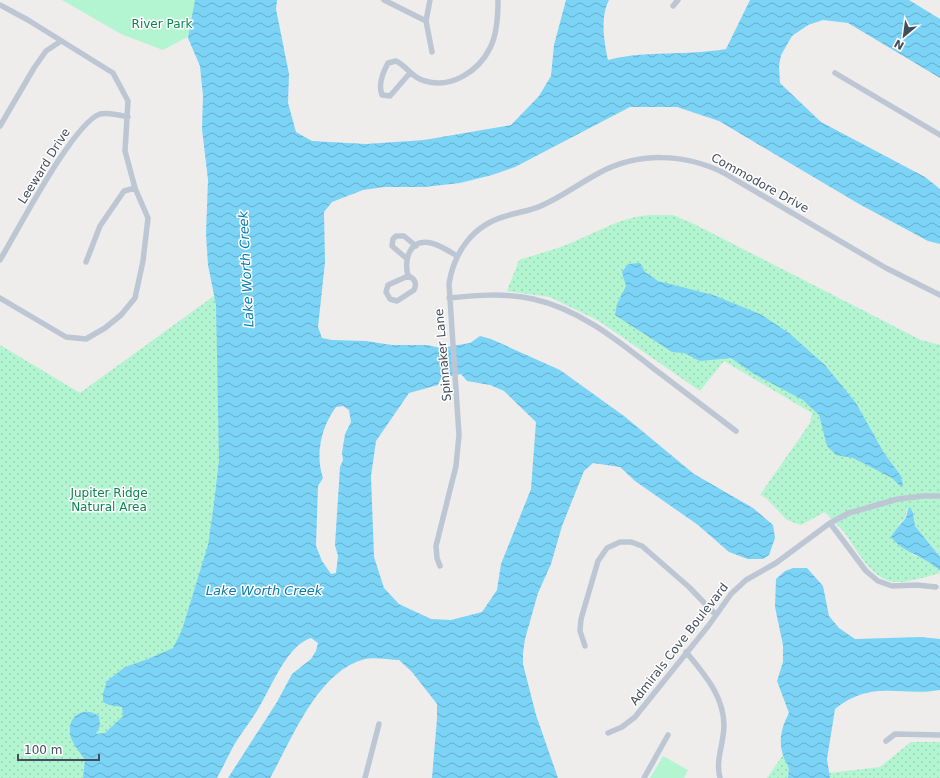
<svg xmlns="http://www.w3.org/2000/svg" width="940" height="778" font-family="'DejaVu Sans',sans-serif">
  <style>
    .grass { fill: url(#grass-dots) }
    .park { fill: #b3f4d1 }
    .water { fill: url(#water-waves); fill-rule: evenodd }
    .lines { fill: none; stroke-linecap: round; stroke-linejoin: round }
    .minor { stroke: #bdc7d4; stroke-width: 5.5 }
    .labels { text-anchor: middle; dominant-baseline: central; stroke-width: 3; stroke-linejoin: round; paint-order: stroke }
    .park-label { font-size: 12px; fill: #0b8551; stroke: #fff }
    .street-label { font-size: 12px; fill: #424e5c; stroke: #fff }
    .water-label { font-size: 13px; font-style: italic; fill: #007eb1; stroke: #fff }
  </style>
  <defs>
    <pattern id="grass-dots" width="8" height="8" patternUnits="userSpaceOnUse"><rect width="8" height="8" fill="#b3f4d1"/><path d="M2 2h.1M6 6h.1" fill="none" stroke="#9bd3b6" stroke-width="1.8" stroke-linecap="round"/></pattern>
    <pattern id="water-waves" width="16" height="10" patternUnits="userSpaceOnUse"><rect width="16" height="10" fill="#7bd3f6"/><path d="M0 5q4-4 8 0t8 0" fill="none" stroke="#66adca"/></pattern>
  </defs>
  <rect width="100%" height="100%" fill="#efecec"/>
  <path class="grass" d="M 651,215 L 673,215 L 694,224 L 921,340 L 940,345 L 940,557 L 915,526 L 913,513 L 907,509 L 905,518 L 899,524 L 913,555 L 933,563 L 940,573 C 928,576 914,581 901,582 C 873,584 858,551 844,532 C 838,525 831,519 825,512 L 801,525 L 787,520 L 766,498 L 760,495 L 810,423 L 812,413 L 724,361 L 700,391 L 599,321 L 550,297 L 507,291 L 519,260 C 532,256 545,252 558,248 C 590,237 617,217 651,215 Z
    M 218,293 L 221,489 L 195,620 L 103,778 L 0,778 L 0,345 L 80,393 Z
    M 911,742 L 940,742 L 940,778 L 830,778 L 829,773 L 880,767 Z
    M 783,755 L 789,765 L 788,778 L 767,778 Z"/>
  <path class="park" d="M 62,0 L 197,0 L 193,34 L 163,50 L 121,34 Z
    M 663,756 L 688,770 L 684,778 L 650,778 Z"/>
  <path class="water" d="M 195,0 L 277,0 L 276,9 L 289,74 L 288,103 L 296,132 L 312,141 L 366,144 L 424,140 L 511,125 L 539,96 L 551,76 L 554,45 L 566,0 L 609,0 C 600,17 604,42 608,60 C 647,50 686,56 726,49 L 750,0 L 909,0 L 940,19 L 940,78 L 848,23 L 823,20 L 808,25 L 792,36 L 781,55 L 779,66 L 780,83 L 821,122 L 925,177 L 940,189 L 940,244 L 928,241 L 859,204 L 719,121 L 677,107 L 630,107 L 515,167 L 492,175 L 460,183 L 424,187 L 384,187 L 363,190 L 332,202 L 324,212 L 325,262 L 318,327 L 322,338 L 332,340 L 366,341 L 392,345 L 427,345 L 441,348 L 470,343 L 480,336 L 491,339 L 560,370 L 624,416 L 694,474 L 753,508 L 773,525 L 775,538 L 769,555 L 763,559 L 748,559 L 729,552 L 698,525 L 635,481 L 620,467 L 593,463 L 584,471 L 562,526 L 551,564 L 538,593 L 525,639 L 523,653 L 523,664 L 536,715 L 558,778 L 432,778 L 437,719 L 437,704 L 412,672 L 399,660 C 389,660 375,657 365,659 C 317,671 292,740 270,778 L 228,778 L 277,702 L 292,674 L 311,659 L 316,651 L 318,643 L 311,638 C 287,645 271,688 258,709 C 251,721 242,732 234,745 C 228,756 223,767 217,778 L 83,778 L 85,760 C 80,752 71,743 70,733 C 68,714 85,706 99,716 L 100,726 L 96,734 L 105,733 L 123,716 L 122,707 L 109,705 L 103,702 L 103,694 L 107,681 L 125,667 L 148,659 L 173,648 L 182,630 L 208,545 L 214,504 L 219,460 L 216,305 L 208,265 L 206,234 L 208,180 L 202,129 L 203,96 L 200,66 L 188,38 ZM 461,374 L 467,381 L 490,385 L 504,391 L 536,422 L 531,489 L 501,564 L 497,590 L 482,612 L 451,620 L 431,619 L 399,604 L 384,588 L 374,557 L 371,476 L 376,441 L 409,393 L 438,385 L 441,378 ZM 343,406 L 349,410 L 351,422 L 345,434 L 342,453 L 343,460 L 340,467 L 335,545 L 338,556 L 336,573 L 331,574 L 322,561 L 316,546 L 318,486 L 323,478 C 315,455 321,427 336,407 Z
    M 640,263 L 645,272 L 658,281 L 713,295 L 760,314 L 789,333 L 825,365 L 856,403 L 884,453 L 901,476 L 903,486 L 901,487 L 892,478 L 853,458 L 836,455 L 827,446 L 819,415 L 803,400 L 754,374 L 731,358 L 700,361 L 684,353 L 672,352 L 615,315 L 617,304 L 626,286 L 622,272 L 628,264 Z
    M 910,507 L 913,513 L 915,526 L 940,557 L 940,571 C 926,556 904,554 891,537 C 895,530 900,525 905,519 C 908,515 906,511 910,507 Z
    M 793,568 L 807,568 L 823,586 L 829,616 L 839,628 L 855,639 L 921,637 L 940,639 L 940,690 C 899,697 873,679 835,709 L 827,759 L 830,778 L 788,778 C 790,761 787,768 783,755 C 778,740 782,726 789,713 L 777,681 L 783,662 L 783,645 L 775,607 L 776,579 L 785,571 Z"/>
  <g class="lines">
    <path class="minor" d="M 384,0 L 426,21
      M 430,0 L 426,21 L 432,52
      M 0,5 L 28,20 L 113,73 L 128,101 L 125,151 L 135,188 L 148,218 L 143,261 L 135,298 L 121,315 L 105,328 L 86,339 L 66,337 L 0,298
      M 673,6 L 678,0
      M 835,73 L 940,135
      M 409,74 L 390,96 L 382,95 C 378,85 383,72 388,63 L 396,61 C 407,66 412,78 425,81 C 451,89 479,71 490,48 C 497,35 498,15 498,0
      M 0,126 L 34,68 L 46,51 L 61,41
      M 406,258 L 392,246 L 393,239 L 396,236 L 404,236 L 416,246
      M 0,260 C 17,232 73,123 100,114 C 109,112 119,115 128,117
      M 86,262 L 100,226 L 124,191 L 135,188
      M 408,276 C 415,278 417,284 414,290 L 397,301 L 390,299 L 386,292 L 388,285 Z
      M 408,276 C 404,260 409,238 431,243 C 440,245 449,251 457,256
      M 449,298 C 477,295 505,293 533,299 C 579,309 617,340 653,368 C 681,389 708,410 736,431
      M 830,523 L 866,571 L 878,581 L 892,586 L 917,585 L 936,587
      M 440,566 L 437,558 L 436,546 L 456,466 L 459,435 L 449,284 C 454,252 473,225 506,216 C 518,212 531,211 543,205 C 563,196 580,183 599,173 C 638,152 684,153 724,173 L 886,268 L 940,295
      M 585,646 L 580,631 L 581,619 L 598,561 L 607,548 L 620,542 L 631,542 L 642,546 L 689,587 L 716,615
      M 686,652 C 706,676 729,702 723,736 C 721,751 716,763 720,778
      M 608,733 L 622,727 L 635,717 L 709,625 L 731,594 L 746,580 L 776,563 L 830,523 L 849,513 L 898,499 L 923,496 L 940,496
      M 886,741 L 895,734 L 940,735
      M 365,778 L 379,724
      M 644,778 L 668,735"/>
  </g>
  <g class="labels">
    <g class="park-label">
      <text x="162" y="24">River Park</text>
      <text x="109" y="493">Jupiter Ridge<tspan x="109" dy="14">Natural Area</tspan></text>
    </g>
    <g class="street-label">
      <text transform="translate(44 166) rotate(-58)">Leeward Drive</text>
      <text transform="translate(760 183) rotate(29)">Commodore Drive</text>
      <text transform="translate(443 355) rotate(-95)">Spinnaker Lane</text>
      <text transform="translate(679 644) rotate(-52)">Admirals Cove Boulevard</text>
    </g>
    <g class="water-label">
      <text transform="translate(246 269) rotate(-93)">Lake Worth Creek</text>
      <text x="264" y="590">Lake Worth Creek</text>
    </g>
  </g>
  <g transform="translate(904 36) rotate(209)" stroke="#ffffff" stroke-width="3" paint-order="stroke">
  <path d="M0-3L7 15L0 10L-7 15Z" fill="#424e5c"/>
  <text y="-6" font-size="11" font-weight="bold" text-anchor="middle" fill="#424e5c">N</text>
  </g>
  <path d="M18 754v6h81v-6" fill="none" stroke="#424e5c" stroke-width="2"/>
  <text x="24" y="754" font-size="12" fill="#424e5c" stroke="#ffffff" stroke-width="3" paint-order="stroke">100 m</text>
</svg>
